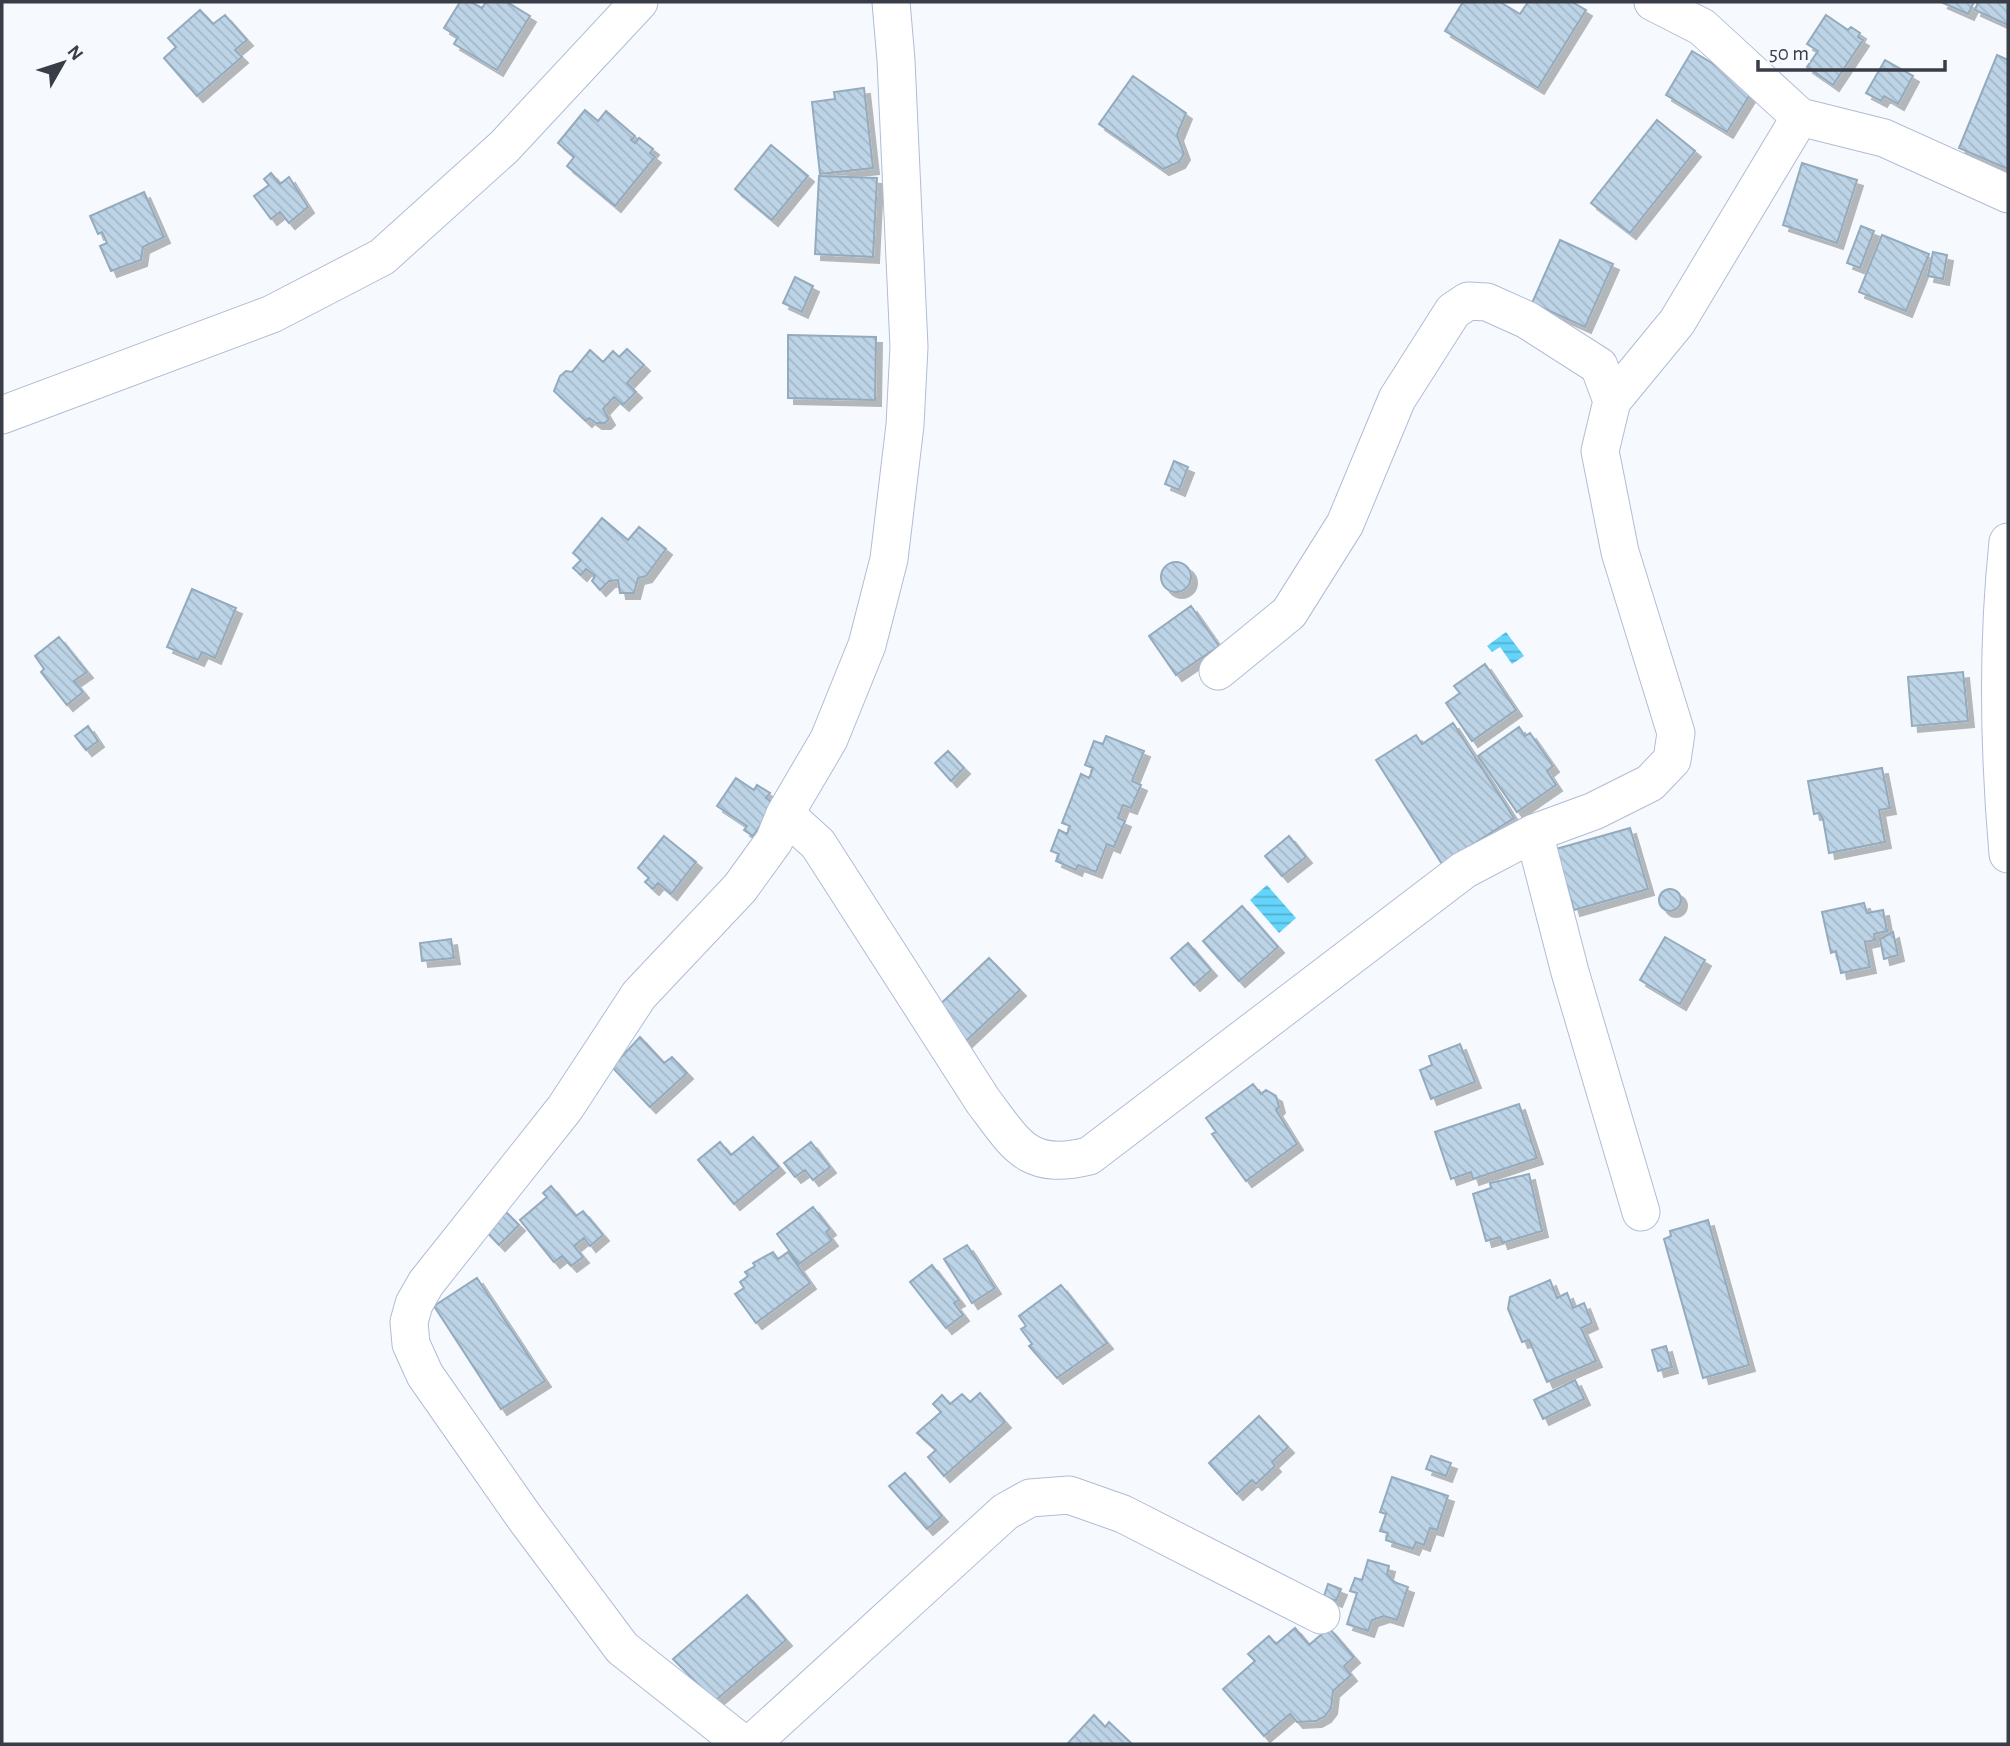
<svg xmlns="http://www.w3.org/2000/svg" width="2010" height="1746" font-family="'Alegreya Sans',sans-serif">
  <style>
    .water { fill: url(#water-rules) }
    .building { fill: url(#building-back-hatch); stroke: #94aabd; stroke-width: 2; filter: url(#shadow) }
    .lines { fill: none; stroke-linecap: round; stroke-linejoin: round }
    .minor-casing { stroke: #b0bdd5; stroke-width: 39 }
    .minor { stroke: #fff; stroke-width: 37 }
  </style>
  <defs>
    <pattern id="water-rules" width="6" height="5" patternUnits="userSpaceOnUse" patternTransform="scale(1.75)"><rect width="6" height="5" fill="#65d4fa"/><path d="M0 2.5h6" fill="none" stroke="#54adcc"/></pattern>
    <pattern id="building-back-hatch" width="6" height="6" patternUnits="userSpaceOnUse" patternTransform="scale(1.75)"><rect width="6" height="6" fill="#bdd4e7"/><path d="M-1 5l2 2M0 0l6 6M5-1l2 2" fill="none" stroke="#a3b7c8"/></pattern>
    <filter id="shadow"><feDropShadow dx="6" dy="6" stdDeviation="0" flood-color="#0004"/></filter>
  </defs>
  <rect width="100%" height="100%" fill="#f6f9fe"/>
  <path class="water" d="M 1506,632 L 1524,656 L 1512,664 L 1500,647 L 1492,652 L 1487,646 Z
    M 1267,885 L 1296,918 L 1279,933 L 1250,900 Z"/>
  <path class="building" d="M 460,2 L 471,2 L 482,8 L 486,2 L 507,2 L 530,16 L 497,70 L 454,44 L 458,37 L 444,28 Z
    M 1463,2 L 1500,2 L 1520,14 L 1528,2 L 1572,2 L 1586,10 L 1538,88 L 1445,31 Z
    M 1941,2 L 1974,2 L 1968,14 Z
    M 1978,2 L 2008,2 L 2008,25 L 1975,10 Z
    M 200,10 L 213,24 L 225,15 L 247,40 L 235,50 L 242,57 L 197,96 L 164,58 L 176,47 L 168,38 Z
    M 1826,15 L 1848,30 L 1851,27 L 1860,33 L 1858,37 L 1863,40 L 1833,85 L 1807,67 L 1818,51 L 1807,44 Z
    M 1692,51 L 1754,88 L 1727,132 L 1666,95 Z
    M 1997,55 L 2008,60 L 2008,169 L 1959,148 Z
    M 1885,60 L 1913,76 L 1898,104 L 1884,96 L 1881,101 L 1866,93 Z
    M 1133,76 L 1186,113 L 1177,135 L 1184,154 L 1179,162 L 1163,169 L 1099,124 Z
    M 864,88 L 873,168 L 820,174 L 812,102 L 835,99 L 834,92 Z
    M 585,110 L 598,121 L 606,111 L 635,136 L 631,140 L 635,143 L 639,138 L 653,149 L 650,153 L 655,157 L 615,206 L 567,166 L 574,157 L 558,143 Z
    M 1657,120 L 1695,151 L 1630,233 L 1591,203 Z
    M 771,145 L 808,176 L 772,220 L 735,189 Z
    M 1802,163 L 1857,180 L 1837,243 L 1783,225 Z
    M 271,173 L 280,184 L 289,177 L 308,207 L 289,223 L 280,212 L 271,219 L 254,196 L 269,185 L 264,179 Z
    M 819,176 L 877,178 L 873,257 L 815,254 Z
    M 144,192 L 164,237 L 143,247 L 141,260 L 111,271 L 100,246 L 107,243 L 102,232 L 98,234 L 90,216 Z
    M 1861,226 L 1874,231 L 1860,268 L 1847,263 Z
    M 1882,235 L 1929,254 L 1906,311 L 1859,292 Z
    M 1560,240 L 1613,264 L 1585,327 L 1532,303 Z
    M 1933,252 L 1947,255 L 1943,279 L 1928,276 Z
    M 795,277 L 813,286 L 802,312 L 783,303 Z
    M 788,335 L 876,337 L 875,400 L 788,398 Z
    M 627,349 L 644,365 L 627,383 L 636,392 L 623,405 L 614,397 L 603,409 L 609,419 L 605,423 L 596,423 L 589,418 L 586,421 L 554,391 L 560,376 L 566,371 L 572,372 L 590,350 L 603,362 L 613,351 L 619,357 Z
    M 1174,461 L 1188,467 L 1179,490 L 1165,484 Z
    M 602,518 L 628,540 L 639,527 L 666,549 L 646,576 L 638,578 L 634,593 L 620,593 L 618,580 L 609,581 L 600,590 L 592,581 L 595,576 L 586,569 L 581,575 L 573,568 L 581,560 L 573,553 Z
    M1161 577a15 15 0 1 1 30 0a15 15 0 1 1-30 0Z
    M 192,589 L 236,608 L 215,658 L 202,652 L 198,660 L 167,647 Z
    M 1191,606 L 1219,646 L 1176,675 L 1149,636 Z
    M 59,637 L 87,672 L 74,681 L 83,692 L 67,705 L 41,672 L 44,669 L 35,656 Z
    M 1485,664 L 1516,710 L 1472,741 L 1446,703 L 1460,693 L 1454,686 Z
    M 1963,672 L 1968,721 L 1912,726 L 1908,677 Z
    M 1453,723 L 1514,818 L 1442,864 L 1376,760 L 1416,735 L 1422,744 Z
    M 88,726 L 98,741 L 86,750 L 75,736 Z
    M 1519,727 L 1525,736 L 1530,733 L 1553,766 L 1547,771 L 1556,785 L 1517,812 L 1478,756 Z
    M 1106,736 L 1144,751 L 1132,781 L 1141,785 L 1131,808 L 1123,805 L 1118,818 L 1125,821 L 1114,847 L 1107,844 L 1096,872 L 1078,865 L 1076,870 L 1056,861 L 1059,854 L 1051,851 L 1059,830 L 1067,834 L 1070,826 L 1062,823 L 1081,774 L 1089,778 L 1093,768 L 1085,765 L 1094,741 L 1103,744 Z
    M 948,751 L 964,768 L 951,781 L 935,763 Z
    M 1882,768 L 1890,808 L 1879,810 L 1885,842 L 1829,853 L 1823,819 L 1819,813 L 1814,814 L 1808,781 Z
    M 736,778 L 754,790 L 757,785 L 770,793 L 766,798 L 775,804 L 753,836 L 744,830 L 747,826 L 717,806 Z
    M 1630,828 L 1648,889 L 1574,910 L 1556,849 Z
    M 664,836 L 696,862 L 671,894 L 658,883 L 653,889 L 645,882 L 649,878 L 638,868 Z
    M 1289,836 L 1306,857 L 1282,876 L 1265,856 Z
    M1659 900a11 11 0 1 1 22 0a11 11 0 1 1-22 0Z
    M 1864,903 L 1867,913 L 1883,910 L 1887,931 L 1874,934 L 1875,940 L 1865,942 L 1870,967 L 1841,973 L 1836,951 L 1831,953 L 1822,912 Z
    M 1242,906 L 1278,947 L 1239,981 L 1203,941 Z
    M 1893,932 L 1898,955 L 1884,959 L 1880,939 Z
    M 1665,937 L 1705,960 L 1680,1004 L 1640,980 Z
    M 451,939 L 454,958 L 422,961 L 420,943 Z
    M 1188,943 L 1211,970 L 1194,985 L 1171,958 Z
    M 989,958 L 1020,990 L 964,1043 L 933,1011 Z
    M 640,1037 L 664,1063 L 672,1057 L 687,1073 L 650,1107 L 612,1067 Z
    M 1460,1044 L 1475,1082 L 1431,1099 L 1420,1070 L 1432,1065 L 1429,1056 Z
    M 1253,1084 L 1261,1094 L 1266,1090 L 1276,1096 L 1279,1107 L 1276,1110 L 1297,1144 L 1246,1181 L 1212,1134 L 1216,1132 L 1206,1118 Z
    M 1519,1104 L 1537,1158 L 1473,1179 L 1471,1172 L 1451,1179 L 1435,1132 Z
    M 753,1137 L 779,1167 L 734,1204 L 698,1160 L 720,1142 L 731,1155 Z
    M 811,1142 L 830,1167 L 813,1180 L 805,1170 L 795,1177 L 784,1163 Z
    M 1529,1174 L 1542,1231 L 1502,1243 L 1500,1237 L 1486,1241 L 1473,1194 L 1491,1188 L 1490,1183 Z
    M 551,1186 L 576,1216 L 583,1211 L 603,1235 L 590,1246 L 584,1238 L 574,1246 L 583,1257 L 571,1266 L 562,1256 L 554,1262 L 520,1220 L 547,1197 L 543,1193 Z
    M 813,1207 L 830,1229 L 826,1232 L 832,1240 L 799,1264 L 777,1234 Z
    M 503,1209 L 519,1225 L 499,1245 L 483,1228 Z
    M 1708,1220 L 1749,1365 L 1703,1378 L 1664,1239 L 1671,1236 L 1670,1231 Z
    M 967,1245 L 995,1288 L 972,1303 L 944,1259 Z
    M 773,1252 L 778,1259 L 788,1252 L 810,1283 L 756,1323 L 735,1294 L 744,1288 L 740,1282 L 748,1276 L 745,1272 L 755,1266 L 753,1263 Z
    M 932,1265 L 959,1300 L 954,1303 L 963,1315 L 946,1328 L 910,1282 Z
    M 477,1278 L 545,1381 L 501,1409 L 434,1306 Z
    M 1550,1280 L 1557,1298 L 1567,1293 L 1573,1308 L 1584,1303 L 1592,1323 L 1581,1328 L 1596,1361 L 1547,1382 L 1529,1340 L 1522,1342 L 1508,1309 L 1510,1297 Z
    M 1061,1285 L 1107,1343 L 1057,1378 L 1029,1346 L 1032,1344 L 1021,1329 L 1026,1326 L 1019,1316 Z
    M 1666,1346 L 1672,1367 L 1658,1371 L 1652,1350 Z
    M 1575,1380 L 1584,1399 L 1543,1419 L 1534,1400 Z
    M 980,1393 L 1005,1422 L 944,1476 L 928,1457 L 936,1450 L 917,1433 L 941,1412 L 933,1404 L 942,1395 L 950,1404 L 962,1394 L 970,1402 Z
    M 1259,1416 L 1288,1447 L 1272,1462 L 1275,1466 L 1256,1484 L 1252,1480 L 1237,1494 L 1209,1463 Z
    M 1431,1456 L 1451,1463 L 1446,1476 L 1426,1469 Z
    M 905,1473 L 942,1516 L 927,1529 L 889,1486 Z
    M 1392,1477 L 1448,1496 L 1437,1530 L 1430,1528 L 1424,1545 L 1416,1542 L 1413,1549 L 1386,1540 L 1388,1533 L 1380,1531 L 1386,1514 L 1380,1512 Z
    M 1368,1560 L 1389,1566 L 1387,1574 L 1394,1582 L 1408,1587 L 1397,1620 L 1384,1616 L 1372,1620 L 1368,1631 L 1347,1624 L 1357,1593 L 1350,1591 L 1355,1578 L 1362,1580 Z
    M 1328,1584 L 1341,1589 L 1336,1601 L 1324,1596 Z
    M 747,1595 L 786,1640 L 715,1701 L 673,1659 Z
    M 1295,1628 L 1309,1645 L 1329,1628 L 1354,1657 L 1344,1666 L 1351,1675 L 1333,1691 L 1331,1708 L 1325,1716 L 1316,1721 L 1297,1722 L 1290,1714 L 1264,1736 L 1223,1689 L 1255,1661 L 1248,1654 L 1269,1636 L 1276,1644 Z
    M 1094,1715 L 1105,1727 L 1109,1722 L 1132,1744 L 1067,1744 Z"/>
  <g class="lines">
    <defs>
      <path id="minor" d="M 1653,2 L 1702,27 L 1800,117 L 1884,138 L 2008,194
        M 2,415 L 272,314 L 382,257 L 504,147 L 639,2
        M 2008,542 C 1997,645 1999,751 2008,854
        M 1218,671 L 1289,613 L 1345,524 L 1397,399 L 1453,311 L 1468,301 L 1487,302 L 1527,320 L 1599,366 L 1612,401
        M 785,814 L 818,844 L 983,1101 C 1017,1146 1028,1171 1089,1156 L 1464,870 L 1534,833 L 1594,811 L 1650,783 L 1672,760 L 1676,733 L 1620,552 L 1600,451 L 1612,401 L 1677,322 L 1800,117
        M 1534,833 L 1570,972 L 1641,1212
        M 743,1744 L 622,1648 L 525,1518 L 425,1375 L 411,1344 L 409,1322 L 414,1304 L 426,1283 L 565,1108 L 639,995 L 740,888 L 774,841 L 785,814 L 829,739 L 867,645 L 889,559 L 905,425 L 909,347 L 896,60 L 891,2
        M 751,1744 L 1005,1512 L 1030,1498 L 1069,1495 L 1123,1514 L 1321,1615"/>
    </defs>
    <use href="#minor" class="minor-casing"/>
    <use href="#minor" class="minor"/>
  </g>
  <rect width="2010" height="1746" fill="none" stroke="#383d47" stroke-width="7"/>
  <g transform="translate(63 63) rotate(51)" stroke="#f6f9fe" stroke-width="5" paint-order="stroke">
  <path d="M0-5L12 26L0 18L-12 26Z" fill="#383d47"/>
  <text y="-10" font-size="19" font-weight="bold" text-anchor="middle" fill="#383d47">N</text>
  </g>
  <path d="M1758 60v10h187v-10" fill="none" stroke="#383d47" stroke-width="3.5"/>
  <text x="1769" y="60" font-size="21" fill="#383d47" stroke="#f6f9fe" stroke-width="5" paint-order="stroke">50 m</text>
</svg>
